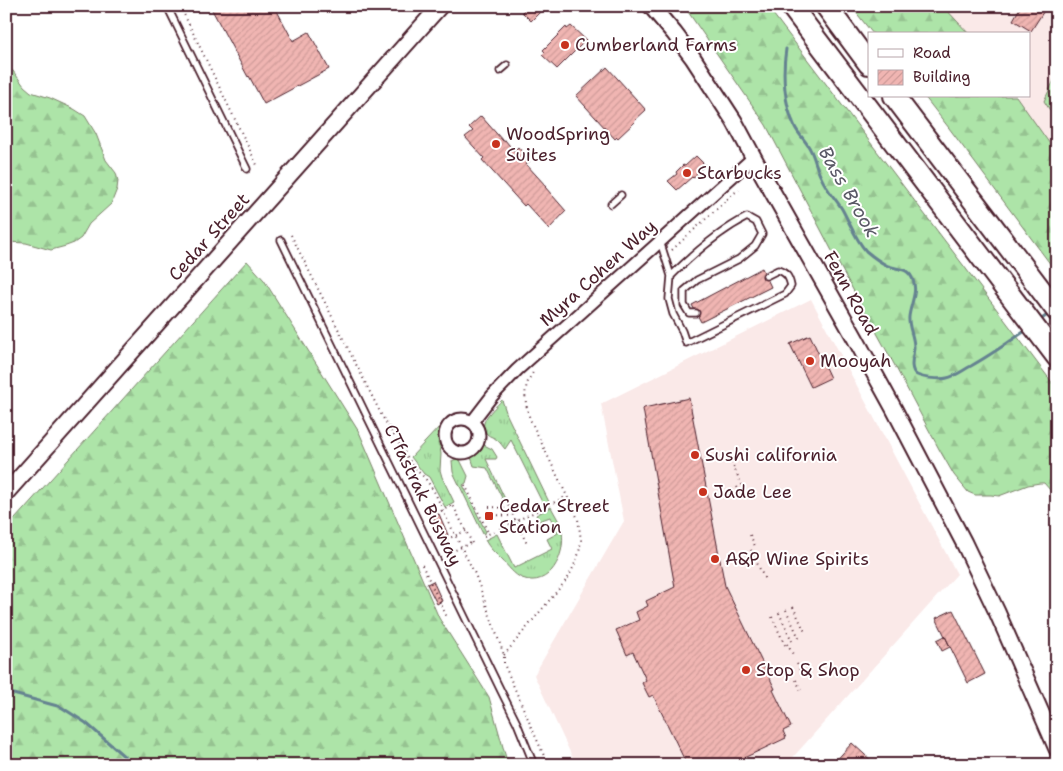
<svg xmlns="http://www.w3.org/2000/svg" width="1063" height="771" font-family="'Shantell Sans',sans-serif">
  <style>
    .built { fill: #fae9e8 }
    .grass { fill: url(#grass-tufts); stroke: #7c826a }
    .forest { fill: url(#forest-firs); stroke: #7c826a }
    .pitch { fill: #ade4a8; stroke: #7c826a }
    .lines { fill: none; stroke-linecap: round; stroke-linejoin: round }
    .stream { stroke: #658390; stroke-width: 3 }
    .building { fill: url(#building-hatch); stroke: #4a1f2b }
    .service-casing { stroke: #4a1f2b; stroke-width: 9 }
    .minor-casing { stroke: #4a1f2b; stroke-width: 15 }
    .secondary-casing { stroke: #4a1f2b; stroke-width: 19 }
    .motorway-casing { stroke: #4a1f2b; stroke-width: 24 }
    .path { stroke: #4a1f2b; stroke-width: 2; stroke-dasharray: 1 4; stroke-linecap: butt }
    .service { stroke: #fff; stroke-width: 5.5 }
    .minor { stroke: #fff; stroke-width: 11 }
    .secondary { stroke: #fff; stroke-width: 15 }
    .motorway { stroke: #fff; stroke-width: 20 }
    .poi-dot { fill: #c8321e; stroke: #fff; stroke-width: 2 }
    .labels { text-anchor: middle; dominant-baseline: central; stroke-width: 4; stroke-linejoin: round; paint-order: stroke }
    .poi-label { font-size: 18px; fill: #4a1f2b; stroke: #fff; text-anchor: start }
    .street-label { font-size: 18px; fill: #4a1f2b; stroke: #fff }
    .water-label { font-size: 19px; font-style: italic; fill: #5a5966; stroke: #fff }
  </style>
  <defs>
    <pattern id="grass-tufts" width="24" height="20" patternUnits="userSpaceOnUse" patternTransform="scale(1.25)"><rect width="24" height="20" fill="#ade4a8"/><path d="M3 7l-1-3M5 7V3M7 7l1-3M15 17l-1-3M17 17v-4M19 17l1-3" fill="none" stroke="#96c391"/></pattern>
    <pattern id="forest-firs" width="22" height="20" patternUnits="userSpaceOnUse" patternTransform="scale(1.25)"><rect width="22" height="20" fill="#ade4a8"/><path d="M5 1l3.5 6h-7zM16 11l3.5 6h-7z" fill="#96c391"/></pattern>
    <pattern id="building-hatch" width="6" height="6" patternUnits="userSpaceOnUse" patternTransform="scale(1.25)"><rect width="6" height="6" fill="#f0b5b2"/><path d="M-1 1l2-2M0 6l6-6M5 7l2-2" fill="none" stroke="#cf9b99"/></pattern>
  </defs>
  <rect width="100%" height="100%" fill="#fff"/>
  <filter id="ink" filterUnits="userSpaceOnUse"><feTurbulence type="fractalNoise" baseFrequency=".02" numOctaves="2"/><feDisplacementMap in="SourceGraphic" scale="10" xChannelSelector="R" yChannelSelector="G"/><feConvolveMatrix kernelMatrix="1 2 1 2 8 2 1 2 1" color-interpolation-filters="sRGB"/></filter>
  <g filter="url(#ink)">
    <path class="built" d="M 943,6 L 1057,6 L 1057,154 L 1016,96 L 1029,96 L 1029,34 L 969,34 Z
      M 811,299 L 957,574 L 786,765 L 576,765 L 534,675 L 624,521 L 601,404 Z"/>
    <path class="grass" d="M 502,400 L 507,415 L 549,502 L 543,504 L 511,440 L 505,449 C 503,447 500,442 497,440 C 494,437 490,437 487,434 C 476,423 494,409 501,401 Z
      M 441,425 L 438,434 L 441,454 L 440,470 L 442,477 L 454,502 L 445,507 L 429,477 L 424,474 L 411,457 Z
      M 484,445 L 492,449 L 497,457 L 496,459 L 486,459 L 505,499 L 503,500 L 487,468 L 474,466 L 471,457 Z
      M 456,459 L 460,460 L 468,476 L 466,483 L 463,485 L 486,532 L 483,534 L 453,472 L 452,461 Z
      M 551,507 C 555,515 561,523 562,532 C 566,554 550,589 522,578 C 514,575 508,566 502,560 C 496,554 489,548 485,540 L 497,534 L 514,568 L 552,549 L 547,539 L 558,533 L 550,517 L 539,521 L 536,515 Z"/>
    <path class="forest" d="M 684,6 L 767,6 L 1057,389 L 1057,498 L 1044,483 L 1040,483 L 1028,485 L 999,496 L 991,495 L 975,495 L 968,492 L 954,475 L 939,449 L 894,364 L 841,268 L 766,125 Z
      M 851,6 L 943,6 L 969,34 L 873,34 Z
      M 6,66 L 13,71 L 24,86 L 31,92 L 50,98 L 74,109 L 85,116 L 96,134 L 106,160 L 116,173 L 118,181 L 117,189 L 111,204 L 89,224 L 81,238 L 74,243 L 66,246 L 51,250 L 26,243 L 6,242 Z
      M 924,96 L 1016,96 L 1057,154 L 1057,273 L 949,128 Z
      M 247,261 L 264,280 L 359,432 L 439,618 L 489,697 L 508,765 L 6,765 L 6,529 Z"/>
    <path class="pitch" d="M 1057,74 L 1057,121 L 1044,101 Z"/>
    <g class="lines">
      <path class="stream" d="M 786,49 C 782,74 784,104 795,127 C 799,135 806,141 810,149 C 815,158 816,168 821,177 C 826,189 835,198 842,209 C 850,223 855,239 866,251 C 873,257 880,262 888,266 C 899,270 908,267 913,280 C 918,292 910,305 909,317 C 908,327 914,336 914,347 C 914,354 908,370 917,375 C 923,378 941,380 947,378 C 956,376 963,370 971,366 C 991,355 1009,342 1028,329
        M 1039,321 L 1050,313
        M 6,692 L 61,707 L 86,723 L 134,765"/>
    </g>
    <path class="building" d="M 210,6 L 282,6 L 276,9 L 293,41 L 309,32 L 329,69 L 264,104 L 249,76 L 248,77 Z
      M 528,6 L 546,6 L 531,21 L 522,12 Z
      M 1021,6 L 1047,6 L 1031,31 L 1013,20 Z
      M 571,26 L 586,40 L 557,69 L 542,55 L 545,52 L 543,50 L 566,27 L 567,29 Z
      M 607,67 L 646,110 L 634,121 L 635,122 L 618,138 L 617,137 L 615,139 L 576,96 Z
      M 481,116 L 503,141 L 505,140 L 514,151 L 518,147 L 530,161 L 526,164 L 546,186 L 545,187 L 566,211 L 549,229 L 526,204 L 524,206 L 482,160 L 484,158 L 465,137 L 473,131 L 469,127 Z
      M 696,156 L 705,165 L 696,173 L 698,174 L 693,178 L 692,177 L 677,190 L 668,181 L 677,174 L 676,172 L 683,165 L 685,166 Z
      M 762,268 L 771,287 L 701,322 L 692,305 Z
      M 810,335 L 830,378 L 811,387 L 790,344 Z
      M 689,398 L 725,586 L 775,689 L 773,690 L 791,727 L 783,731 L 786,738 L 729,765 L 687,765 L 653,695 L 649,697 L 642,683 L 646,680 L 633,652 L 627,655 L 616,630 L 639,620 L 636,612 L 648,606 L 646,601 L 675,587 L 643,409 L 644,408 Z
      M 439,514 L 448,535 L 443,537 L 433,517 Z
      M 433,581 L 442,601 L 437,604 L 427,584 Z
      M 953,610 L 985,674 L 968,683 L 936,618 Z
      M 945,636 L 950,647 L 942,651 L 937,640 Z
      M 852,743 L 876,765 L 832,765 Z"/>
    <g class="lines">
      <defs>
        <path id="service" d="M 167,6 L 247,169
          M 500,71 L 507,65
          M 611,204 L 621,195
          M 281,240 L 501,691 L 517,723 L 534,765
          M 660,241 L 671,276 L 669,299 L 673,314 L 682,331 L 686,343 L 785,294 L 791,286 C 789,277 787,273 778,270 L 766,276
          M 671,276 C 694,253 718,232 747,217 L 756,222 L 762,234 L 755,246 L 739,259 L 697,280 L 684,291 L 684,305 L 689,313 L 696,313"/>
        <path id="minor" d="M445 436a17 17 0 1 1 34 0a17 17 0 1 1-34 0Z
          M 472,422 L 492,396 L 517,370 L 754,157"/>
        <path id="secondary" d="M 651,6 L 674,33 L 693,58 L 734,121 L 763,175 L 855,338 L 894,409 L 964,543 L 997,612 L 1057,749
          M 6,493 L 440,6"/>
        <path id="motorway" d="M 791,6 L 1057,357
          M 826,6 L 869,64
          M 894,96 L 1057,311"/>
      </defs>
      <use href="#service" class="service-casing"/>
      <use href="#minor" class="minor-casing"/>
      <use href="#secondary" class="secondary-casing"/>
      <use href="#motorway" class="motorway-casing"/>
      <path class="path" d="M 180,6 L 257,165
        M 291,235 L 382,416 L 414,468 L 425,478 L 435,493 L 447,519 L 475,574 L 504,655 L 504,664 L 548,765
        M 672,250 L 734,193 L 739,190
        M 729,457 L 742,485
        M 465,485 L 489,534
        M 737,487 L 743,500
        M 506,501 L 527,544
        M 489,507 L 509,508
        M 493,515 L 513,516
        M 500,529 L 567,496
        M 466,531 L 447,539 L 435,514 L 453,505 L 472,543
        M 750,535 L 756,548
        M 484,536 L 495,531
        M 751,550 L 765,580
        M 451,552 L 473,542
        M 422,565 L 447,617
        M 793,607 L 806,634
        M 786,610 L 799,638
        M 779,613 L 792,641
        M 772,617 L 785,645
        M 787,644 L 794,656
        M 504,655 L 568,578 L 573,568 L 579,553 L 581,540 L 578,519 L 530,419 C 524,400 522,386 535,370
        M 797,664 L 803,677
        M 796,680 L 802,693"/>
      <use href="#service" class="service"/>
      <use href="#minor" class="minor"/>
      <use href="#secondary" class="secondary"/>
      <use href="#motorway" class="motorway"/>
    </g>
  </g>
  <g class="poi-dot">
    <circle cx="565" cy="45" r="5"/>
    <circle cx="496" cy="144" r="5"/>
    <circle cx="687" cy="173" r="5"/>
    <circle cx="810" cy="361" r="5"/>
    <circle cx="695" cy="455" r="5"/>
    <circle cx="703" cy="492" r="5"/>
    <rect x="484" y="511" width="10" height="10" rx="2.5"/>
    <circle cx="715" cy="559" r="5"/>
    <circle cx="746" cy="670" r="5"/>
  </g>
  <g class="labels">
    <g class="poi-label">
      <text x="575" y="45">Cumberland Farms</text>
      <text x="506" y="134">WoodSpring<tspan x="506" dy="21">Suites</tspan></text>
      <text x="697" y="173">Starbucks</text>
      <text x="820" y="361">Mooyah</text>
      <text x="705" y="455">Sushi california</text>
      <text x="713" y="492">Jade Lee</text>
      <text x="499" y="506">Cedar Street<tspan x="499" dy="21">Station</tspan></text>
      <text x="725" y="559">A&amp;P Wine Spirits</text>
      <text x="756" y="670">Stop &amp; Shop</text>
    </g>
    <g class="street-label">
      <text transform="translate(209 237) rotate(-48)">Cedar Street</text>
      <text transform="translate(598 273) rotate(-42)">Myra Cohen Way</text>
      <text transform="translate(851 293) rotate(61)">Fenn Road</text>
      <text transform="translate(423 495) rotate(64)">CTfastrak Busway</text>
    </g>
    <g class="water-label">
      <text transform="translate(849 192) rotate(60)">Bass Brook</text>
    </g>
  </g>
  <rect width="1063" height="771" fill="none" stroke="#fff" stroke-width="25"/>
  <rect x="12" y="12" width="1038" height="746" fill="none" stroke="#4a1f2b" stroke-width="2" filter="url(#ink)"/>
  <rect x="868" y="32" width="162" height="65" fill="#ffffff" stroke="#b7a5aa"/>
  <rect x="878" y="49" width="25" height="8" fill="#ffffff" stroke="#b7a5aa"/>
  <text x="913" y="58" font-size="15" fill="#4a1f2b">Road</text>
  <rect x="878" y="70" width="25" height="15" fill="url(#building-hatch)" stroke="#b7a5aa"/>
  <text x="913" y="82" font-size="15" fill="#4a1f2b">Building</text>
</svg>
